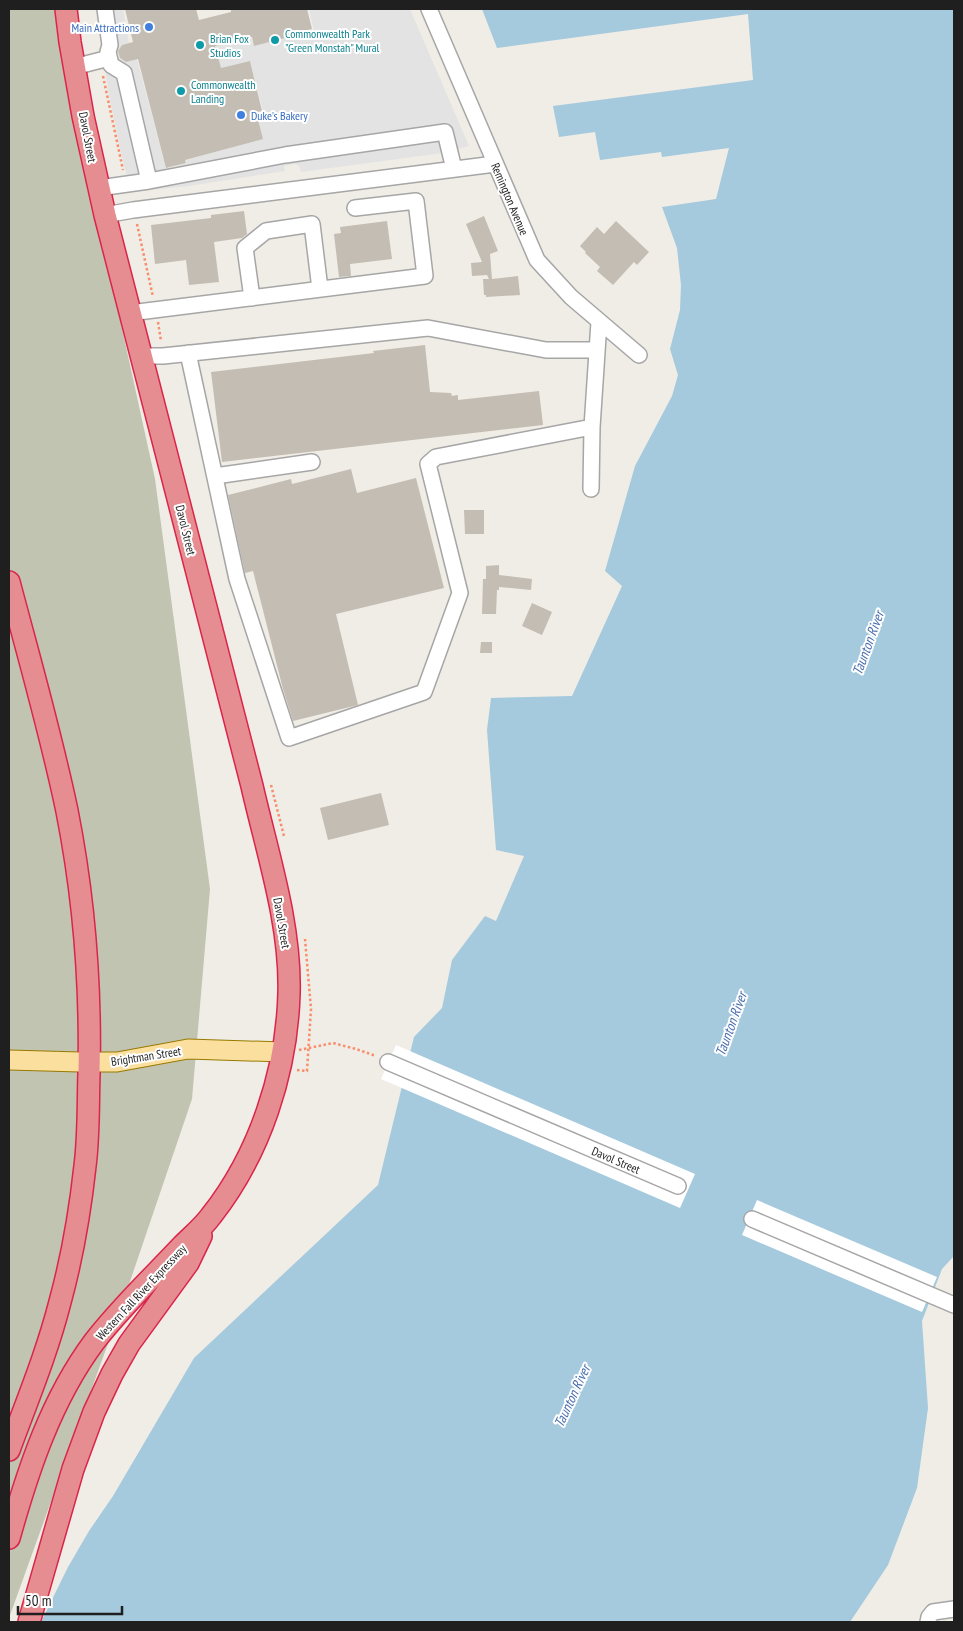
<svg xmlns="http://www.w3.org/2000/svg" width="963" height="1631" font-family="'PT Sans Narrow',sans-serif">
  <style>
    .construction { fill: #c1c4b0 }
    .parking { fill: #e3e3e3 }
    .water { fill: #a5c9dd }
    .pier { fill: #fff }
    .building { fill: #c4bdb4 }
    .lines { fill: none; stroke-linecap: round; stroke-linejoin: round }
    .minor-casing { stroke: #a6a6a6; stroke-width: 18 }
    .major-casing { stroke: #987a01; stroke-width: 21 }
    .highway-casing { stroke: #da254b; stroke-width: 24 }
    .path { stroke: #f98d6c; stroke-width: 2.5; stroke-dasharray: 2.5 2.5; stroke-linecap: butt }
    .minor { stroke: #fff; stroke-width: 15 }
    .major { stroke: #fbdf9e; stroke-width: 19 }
    .highway { stroke: #e68d91; stroke-width: 21 }
    .shop-dot { fill: #3f7fe0; stroke: #fff; stroke-width: 2 }
    .culture-dot { fill: #0f9aa8; stroke: #fff; stroke-width: 2 }
    .labels { text-anchor: middle; dominant-baseline: central; stroke-width: 4; stroke-linejoin: round; paint-order: stroke }
    .shop-label { font-size: 12px; fill: #366cbe; stroke: #fff; text-anchor: end }
    .culture-label { font-size: 12px; fill: #0d838f; stroke: #fff; text-anchor: start }
    .street-label { font-size: 12px; fill: #1f1f1f; stroke: #fff }
    .water-label { font-size: 14px; font-style: italic; fill: #4b6fae; stroke: #fff }
  </style>
  <rect width="100%" height="100%" fill="#efede5"/>
  <path class="construction" d="M 9,9 L 56,9 L 57,32 L 155,479 L 210,889 L 192,1099 L 123,1302 L 9,1618 Z"/>
  <path class="parking" d="M 97,9 L 123,9 L 129,43 L 122,45 L 118,51 L 120,58 L 126,62 L 137,59 L 166,169 L 187,163 L 186,160 L 263,139 L 256,113 L 263,111 L 250,61 L 221,68 L 206,48 L 251,38 L 254,46 L 314,31 L 309,9 L 410,9 L 469,146 L 443,153 L 301,172 L 299,166 L 295,164 L 284,166 L 285,171 L 189,186 L 131,192 L 120,149 L 108,90 Z"/>
  <path class="water" d="M 482,9 L 954,9 L 954,1256 L 942,1269 L 922,1321 L 928,1408 L 917,1488 L 888,1565 L 850,1622 L 41,1622 L 68,1567 L 89,1531 L 113,1496 L 194,1358 L 378,1185 L 414,1037 L 442,1008 L 452,960 L 485,916 L 496,921 L 524,856 L 496,850 L 487,730 L 491,698 L 572,696 L 622,586 L 605,571 L 635,466 L 672,396 L 678,375 L 670,349 L 680,310 L 681,285 L 677,248 L 662,207 L 716,199 L 729,148 L 662,157 L 661,152 L 600,160 L 595,132 L 559,137 L 553,106 L 753,80 L 748,14 L 497,48 Z"/>
  <path class="pier" d="M 396,1045 L 695,1174 L 680,1208 L 381,1079 Z
    M 757,1200 L 937,1277 L 922,1312 L 742,1235 Z"/>
  <path class="building" d="M 125,9 L 196,9 L 199,20 L 231,12 L 231,9 L 307,9 L 312,29 L 296,33 L 297,35 L 254,46 L 252,37 L 215,46 L 221,68 L 250,61 L 262,111 L 256,112 L 263,139 L 185,160 L 186,163 L 166,168 L 138,59 L 126,62 L 120,58 L 118,51 L 122,45 L 133,42 Z
    M 244,211 L 247,234 L 242,238 L 214,242 L 219,282 L 189,285 L 186,260 L 155,264 L 151,225 L 211,218 L 211,215 Z
    M 484,216 L 498,251 L 490,254 L 492,279 L 518,276 L 520,295 L 486,297 L 486,295 L 484,295 L 483,279 L 489,279 L 487,275 L 472,276 L 471,263 L 482,262 L 466,224 Z
    M 387,221 L 392,259 L 350,264 L 351,276 L 339,277 L 334,234 L 341,233 L 340,227 Z
    M 616,221 L 649,252 L 637,265 L 634,262 L 613,285 L 597,271 L 600,267 L 585,253 L 586,252 L 580,246 L 597,227 L 604,234 Z
    M 425,345 L 430,392 L 451,393 L 452,396 L 458,395 L 458,400 L 539,391 L 543,425 L 222,462 L 211,372 L 374,353 L 373,351 Z
    M 351,469 L 357,493 L 416,478 L 444,588 L 336,614 L 358,705 L 293,721 L 283,689 L 253,571 L 245,573 L 228,495 L 291,479 L 292,484 Z
    M 464,510 L 484,510 L 484,534 L 465,534 Z
    M 499,565 L 499,575 L 532,579 L 531,590 L 499,587 L 499,590 L 497,590 L 496,614 L 482,614 L 483,579 L 486,579 L 486,566 Z
    M 532,603 L 552,612 L 542,635 L 522,626 Z
    M 481,642 L 492,642 L 492,653 L 480,653 Z
    M 381,793 L 389,825 L 328,840 L 320,808 Z"/>
  <g class="lines">
    <defs>
      <path id="minor" d="M 105,9 L 110,45 L 108,52 L 111,65 L 124,73 L 149,181 L 285,155 L 445,132 L 454,169
        M 429,9 L 537,260 L 571,297 L 639,355
        M 74,67 L 109,58
        M 99,188 L 149,181
        M 105,215 L 133,210 L 495,164
        M 252,298 L 245,248 L 266,231 L 312,224 L 320,289
        M 130,313 L 425,276 L 416,201 L 355,208
        M 188,353 L 237,579 L 289,738 L 424,692 L 460,593 L 428,464 L 436,457 L 592,427 L 599,322
        M 142,356 L 163,356 L 428,328 L 546,350 L 597,350
        M 215,476 L 312,462
        M 591,489 L 592,427
        M 388,1062 L 678,1186
        M 752,1219 L 954,1305
        M 928,1622 L 929,1617 L 933,1612 L 954,1609"/>
      <path id="major" d="M 9,1060 L 80,1062 L 117,1062 L 188,1049 L 283,1052"/>
      <path id="highway" d="M 9,582 C 29,658 51,734 67,811 C 84,897 91,985 89,1073 C 88,1104 89,1135 85,1166 C 80,1212 72,1258 60,1302 C 47,1353 27,1401 9,1450
        M 9,1538 C 28,1470 51,1400 94,1342 C 120,1308 152,1278 182,1246 C 192,1236 203,1227 211,1216 C 260,1154 287,1071 289,993 C 291,924 267,852 252,786 L 105,215 L 83,116 L 70,42 L 66,9
        M 29,1622 L 73,1469 L 94,1412 L 112,1374 L 129,1344 L 188,1263 L 201,1236"/>
    </defs>
    <use href="#minor" class="minor-casing"/>
    <use href="#major" class="major-casing"/>
    <use href="#highway" class="highway-casing"/>
    <path class="path" d="M 103,76 L 123,170
      M 137,224 L 153,297
      M 158,322 L 161,341
      M 271,785 L 284,836
      M 299,1050 L 333,1043 L 356,1049 L 376,1056
      M 297,1070 L 307,1071 L 311,1009 L 305,939"/>
    <use href="#minor" class="minor"/>
    <use href="#major" class="major"/>
    <use href="#highway" class="highway"/>
  </g>
  <g class="shop-dot">
    <circle cx="149" cy="27" r="5"/>
    <circle cx="241" cy="115" r="5"/>
  </g>
  <g class="culture-dot">
    <circle cx="275" cy="40" r="5"/>
    <circle cx="200" cy="45" r="5"/>
    <circle cx="181" cy="91" r="5"/>
  </g>
  <g class="labels">
    <g class="shop-label">
      <text x="139" y="27">Main Attractions</text>
      <text x="251" y="115" text-anchor="start">Duke's Bakery</text>
    </g>
    <g class="culture-label">
      <text x="285" y="33">Commonwealth Park<tspan x="285" dy="14">"Green Monstah" Mural</tspan></text>
      <text x="210" y="38">Brian Fox<tspan x="210" dy="14">Studios</tspan></text>
      <text x="191" y="84">Commonwealth<tspan x="191" dy="14">Landing</tspan></text>
    </g>
    <g class="street-label">
      <text transform="translate(88 137) rotate(79)">Davol Street</text>
      <text transform="translate(510 199) rotate(67)">Remington Avenue</text>
      <text transform="translate(186 530) rotate(76)">Davol Street</text>
      <text transform="translate(282 923) rotate(80)">Davol Street</text>
      <text transform="translate(146 1056) rotate(-9)">Brightman Street</text>
      <text transform="translate(616 1160) rotate(23)">Davol Street</text>
      <text transform="translate(141 1292) rotate(-47)">Western Fall River Expressway</text>
    </g>
    <g class="water-label">
      <text transform="translate(868 643) rotate(-70)">Taunton River</text>
      <text transform="translate(731 1024) rotate(-70)">Taunton River</text>
      <text transform="translate(572 1396) rotate(-65)">Taunton River</text>
    </g>
  </g>
  <rect width="963" height="1631" fill="none" stroke="#1f1f1f" stroke-width="20"/>
  <path d="M18 1606v8h104v-8" fill="none" stroke="#1f1f1f" stroke-width="2.5"/>
  <text x="25" y="1606" font-size="15" fill="#1f1f1f" stroke="#ffffff" stroke-width="4" paint-order="stroke">50 m</text>
</svg>
